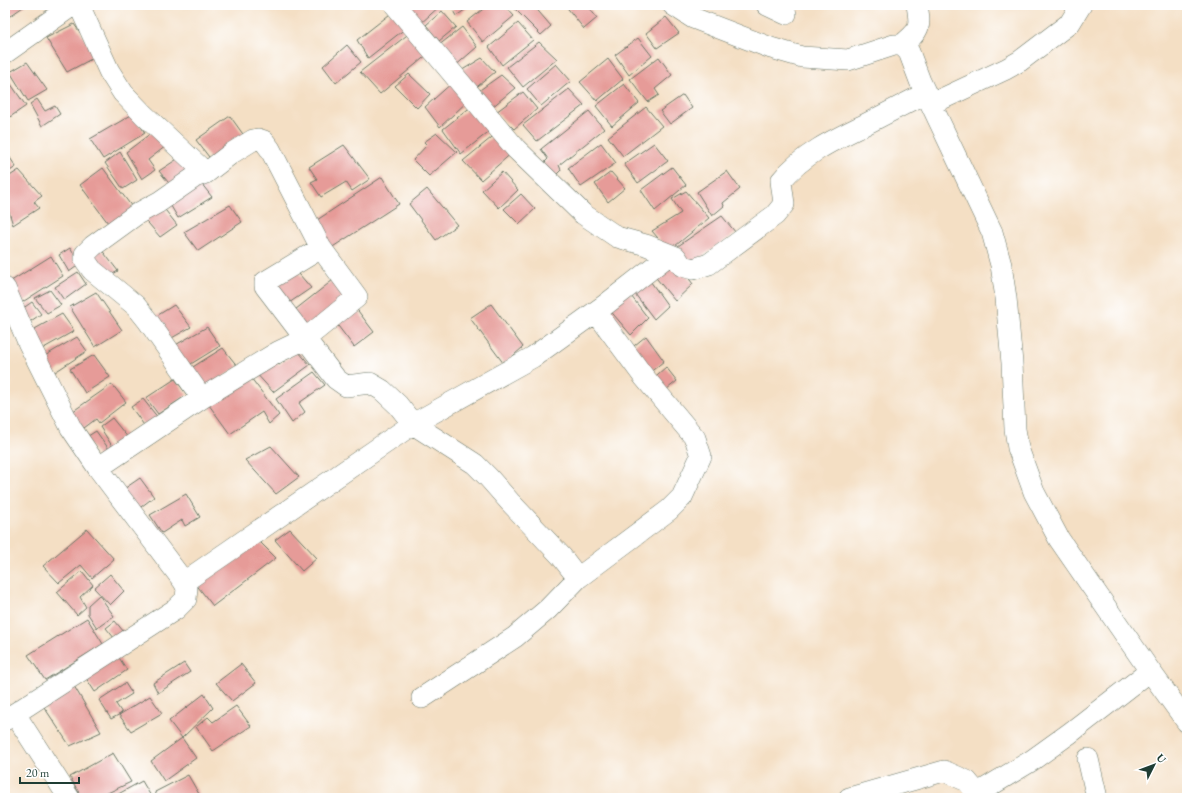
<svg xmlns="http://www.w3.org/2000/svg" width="1192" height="803" font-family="'EB Garamond',serif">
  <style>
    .building { fill: #e69b98 }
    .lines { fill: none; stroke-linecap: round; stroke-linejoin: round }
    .minor-casing { stroke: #6a7666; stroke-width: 22 }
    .minor { stroke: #fff; stroke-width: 21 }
  </style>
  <rect width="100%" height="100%" fill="#fff"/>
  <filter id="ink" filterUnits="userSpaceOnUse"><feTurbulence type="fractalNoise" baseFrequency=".025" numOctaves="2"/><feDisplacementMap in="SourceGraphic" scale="8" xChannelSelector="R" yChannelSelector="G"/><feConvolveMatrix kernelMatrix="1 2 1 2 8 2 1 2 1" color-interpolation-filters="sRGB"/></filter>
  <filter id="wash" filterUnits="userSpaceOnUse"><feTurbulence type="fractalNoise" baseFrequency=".012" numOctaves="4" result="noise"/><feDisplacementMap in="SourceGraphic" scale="16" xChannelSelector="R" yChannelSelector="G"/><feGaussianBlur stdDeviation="0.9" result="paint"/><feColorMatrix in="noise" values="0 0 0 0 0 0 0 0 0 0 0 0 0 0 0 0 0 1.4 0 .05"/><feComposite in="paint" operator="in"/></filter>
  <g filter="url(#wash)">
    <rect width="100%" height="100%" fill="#f4dfc4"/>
    <g id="blocks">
      <path class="building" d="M 5,5 L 26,5 L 7,18 L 5,15 Z
        M 406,5 L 441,5 L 420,24 Z
        M 450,5 L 472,5 L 456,16 Z
        M 488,5 L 504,5 L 514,16 L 483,42 L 467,22 Z
        M 519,5 L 533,5 L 551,26 L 541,35 L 515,9 Z
        M 565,5 L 595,5 L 590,9 L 597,18 L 584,29 Z
        M 394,11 L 406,28 L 368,58 L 357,40 Z
        M 442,11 L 456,27 L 439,41 L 426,25 Z
        M 666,17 L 679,33 L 657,48 L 646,33 Z
        M 518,23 L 533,40 L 502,65 L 489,47 Z
        M 74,24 L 97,56 L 67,72 L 46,38 Z
        M 462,27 L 477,47 L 454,67 L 438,46 Z
        M 411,32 L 428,54 L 380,94 L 360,72 Z
        M 638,38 L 652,56 L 629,75 L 615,55 Z
        M 539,42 L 557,59 L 523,87 L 507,67 Z
        M 347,45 L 361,62 L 336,83 L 323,66 Z
        M 659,57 L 672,75 L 655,89 L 659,95 L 648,102 L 630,79 Z
        M 482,58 L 495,72 L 473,90 L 459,72 Z
        M 608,59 L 623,79 L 597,101 L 580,82 Z
        M 27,62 L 47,90 L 28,101 L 10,72 Z
        M 556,64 L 571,81 L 541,106 L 527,89 Z
        M 409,74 L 430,94 L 417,108 L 395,86 Z
        M 501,75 L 515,88 L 491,108 L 477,92 Z
        M 5,77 L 6,77 L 26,106 L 10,117 L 5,110 Z
        M 453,82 L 469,100 L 440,127 L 425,107 Z
        M 624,84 L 639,103 L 612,126 L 596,106 Z
        M 569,89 L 584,105 L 537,141 L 523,125 Z
        M 523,92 L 537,109 L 514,129 L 496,112 Z
        M 683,95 L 692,108 L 670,124 L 660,111 Z
        M 37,99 L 45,111 L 55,106 L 60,114 L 42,126 L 30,104 Z
        M 472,106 L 492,129 L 461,154 L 443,129 Z
        M 646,107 L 662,126 L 623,156 L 608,137 Z
        M 589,111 L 604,129 L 559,165 L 561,170 L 553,178 L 542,165 L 548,159 L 541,149 Z
        M 133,114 L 145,133 L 103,159 L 90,139 Z
        M 230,116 L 245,137 L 212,161 L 196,140 Z
        M 155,130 L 166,146 L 148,160 L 155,170 L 142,179 L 126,152 Z
        M 437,133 L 457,152 L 429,176 L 413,160 L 427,145 L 424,142 Z
        M 497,133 L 514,151 L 481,180 L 463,161 Z
        M 601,143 L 616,163 L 581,187 L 568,168 Z
        M 654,143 L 668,161 L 638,183 L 624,164 Z
        M 344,145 L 370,179 L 352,191 L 346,182 L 321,197 L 311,182 L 317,179 L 309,167 Z
        M 5,150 L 16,167 L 5,174 Z
        M 120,152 L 137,180 L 123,189 L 105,163 Z
        M 185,154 L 197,171 L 173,188 L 159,171 Z
        M 672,167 L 686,185 L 655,211 L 641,190 Z
        M 103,168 L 135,211 L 111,227 L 80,185 Z
        M 19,170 L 42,196 L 34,202 L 39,208 L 13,225 L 9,212 L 5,215 L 5,179 Z
        M 727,171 L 740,189 L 723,203 L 724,206 L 712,216 L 697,192 Z
        M 502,172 L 518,190 L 499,208 L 482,190 Z
        M 611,172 L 625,188 L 608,202 L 595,184 Z
        M 382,177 L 399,204 L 328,250 L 311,224 Z
        M 197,178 L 212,197 L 178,218 L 168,201 Z
        M 427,189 L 457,225 L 436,240 L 409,204 Z
        M 686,191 L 709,218 L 669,251 L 652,231 L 681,213 L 672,199 Z
        M 521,194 L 535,209 L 519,224 L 504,209 Z
        M 230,205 L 242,222 L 198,251 L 184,232 Z
        M 162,206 L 177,225 L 160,237 L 143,217 Z
        M 722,216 L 736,233 L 689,265 L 678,246 Z
        M 70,248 L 80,264 L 69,272 L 59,255 Z
        M 101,249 L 118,271 L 106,278 L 88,256 Z
        M 51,256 L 63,276 L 21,303 L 8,283 Z
        M 674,259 L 693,284 L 675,301 L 652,273 Z
        M 294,268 L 311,288 L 286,305 L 267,283 Z
        M 78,272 L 86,284 L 64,300 L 55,287 Z
        M 648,278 L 668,306 L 654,319 L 632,290 Z
        M 333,280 L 349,301 L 307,334 L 291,313 Z
        M 50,290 L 61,305 L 47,313 L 35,298 Z
        M 96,292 L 122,330 L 95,347 L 70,307 Z
        M 628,292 L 648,318 L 631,335 L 608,308 Z
        M 32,302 L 41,314 L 28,323 L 19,311 Z
        M 352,303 L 374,332 L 354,347 L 332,318 Z
        M 491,304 L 523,347 L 504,364 L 470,318 Z
        M 174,305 L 191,327 L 170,339 L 155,317 Z
        M 62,314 L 74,331 L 42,349 L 31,331 Z
        M 207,327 L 220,346 L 186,367 L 172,347 Z
        M 646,336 L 664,361 L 648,374 L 629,350 Z
        M 77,337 L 87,351 L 52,374 L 43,357 Z
        M 223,348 L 238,367 L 201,391 L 188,370 Z
        M 298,351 L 310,365 L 273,392 L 255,372 L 273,358 L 279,365 Z
        M 94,355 L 110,377 L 85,393 L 70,369 Z
        M 666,367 L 677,381 L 661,394 L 650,381 Z
        M 314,372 L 325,385 L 299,403 L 305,412 L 292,423 L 276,399 Z
        M 251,378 L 279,415 L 269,424 L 262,412 L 230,434 L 209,405 Z
        M 175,379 L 187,395 L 158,414 L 146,398 Z
        M 112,384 L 126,402 L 99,423 L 96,419 L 80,431 L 69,414 Z
        M 143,399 L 159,419 L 146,428 L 131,407 Z
        M 112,418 L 129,439 L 114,449 L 100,427 Z
        M 96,431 L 111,452 L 101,460 L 85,438 Z
        M 271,446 L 299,477 L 276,494 L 245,460 Z
        M 140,478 L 154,497 L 137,510 L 121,491 Z
        M 186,494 L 200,517 L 185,526 L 182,520 L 162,533 L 150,515 Z
        M 87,529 L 114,559 L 92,578 L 81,565 L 59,583 L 43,566 Z
        M 290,529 L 317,558 L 302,571 L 275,540 Z
        M 256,538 L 276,558 L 213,606 L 195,583 Z
        M 82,571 L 93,585 L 80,597 L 86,607 L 77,615 L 57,592 Z
        M 110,574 L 124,591 L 110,605 L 94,588 Z
        M 99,595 L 114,616 L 97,628 L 88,614 L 88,605 Z
        M 87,618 L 103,644 L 45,680 L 28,655 Z
        M 115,621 L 128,637 L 119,644 L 106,628 Z
        M 116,653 L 127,670 L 95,692 L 84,675 Z
        M 184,663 L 190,672 L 158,693 L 153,683 Z
        M 241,664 L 256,683 L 232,701 L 216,683 Z
        M 125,683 L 132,694 L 116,704 L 122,713 L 111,719 L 99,700 Z
        M 74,686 L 101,732 L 70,746 L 44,707 Z
        M 204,694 L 213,708 L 182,738 L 169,721 Z
        M 150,696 L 162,713 L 131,731 L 119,715 Z
        M 236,706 L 251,726 L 213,751 L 196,727 L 208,717 L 213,722 Z
        M 182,738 L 196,758 L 164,781 L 151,761 Z
        M 113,753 L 131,782 L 97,798 L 82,798 L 70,777 Z
        M 188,775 L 199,794 L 191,798 L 158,798 L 155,792 Z
        M 142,781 L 152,798 L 111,798 Z"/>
    </g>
  </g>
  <g filter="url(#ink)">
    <use href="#blocks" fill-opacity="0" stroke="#6a7666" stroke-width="1"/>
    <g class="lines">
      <defs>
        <path id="minor" d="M 79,5 L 109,71 L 123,93 L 144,115 L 206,173
          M 395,5 L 516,149 L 583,214 L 617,237 L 646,245 L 676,257 L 682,266 L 693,269 L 709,264 L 775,215 L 784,204 L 781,181 C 802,155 833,140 862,126 C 883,115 905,104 926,93
          M 673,5 L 693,18 L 771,48 L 802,57 L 848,60 L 894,45 L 902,45 L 909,52 L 920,81 L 992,232 L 1001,265 L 1006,298 L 1012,363 L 1015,429 L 1018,448 L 1034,492 L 1059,539 L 1150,671 L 1187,722
          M 767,5 L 786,14
          M 902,45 C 920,30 921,28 917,5
          M 5,53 L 73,5
          M 931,104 L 1006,69 L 1020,61 L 1070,23 L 1081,5
          M 321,248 L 265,282 L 265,286 L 336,379 L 346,386 L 370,383 L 382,390 L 398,405 L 413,424 L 475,464 L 488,477 L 510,502 L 561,556 L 578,578
          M 5,288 L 28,342 L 71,428 L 98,468 L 184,582 L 187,588 L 186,599 L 176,609 L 5,720
          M 98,468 L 202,398 L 278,352 L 305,339 L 357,297 L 321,248 L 270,149 L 264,141 L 258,139 L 253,140 L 232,153 L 206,173 L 195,177 L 159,202 L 137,214 L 93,246 L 85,254 L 85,260 L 92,270 L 136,306 L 148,321 L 202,398
          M 184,582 L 413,424 L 533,357 L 605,305 L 669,255
          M 422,698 L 515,637 L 548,609 L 578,578 L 669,510 L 682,497 L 701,456 L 695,438 L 644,377 L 596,312
          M 15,714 L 69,798
          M 1088,759 L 1097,798
          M 978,793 L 1031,761 L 1070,733 L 1150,671
          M 849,798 L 944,771 L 967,781 L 981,798"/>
      </defs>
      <use href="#minor" class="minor-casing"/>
      <use href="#minor" class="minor"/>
    </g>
  </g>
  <rect width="1192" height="803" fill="none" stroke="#fff" stroke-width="20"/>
  <g transform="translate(1154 765) rotate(48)" stroke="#ffffff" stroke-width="3" paint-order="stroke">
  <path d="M0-3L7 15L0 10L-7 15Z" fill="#1f3d34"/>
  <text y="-6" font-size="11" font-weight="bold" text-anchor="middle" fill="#1f3d34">U</text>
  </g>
  <path d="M20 777v6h59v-6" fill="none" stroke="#1f3d34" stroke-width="2"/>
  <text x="26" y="777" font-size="12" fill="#1f3d34" stroke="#ffffff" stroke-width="3" paint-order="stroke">20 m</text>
</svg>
